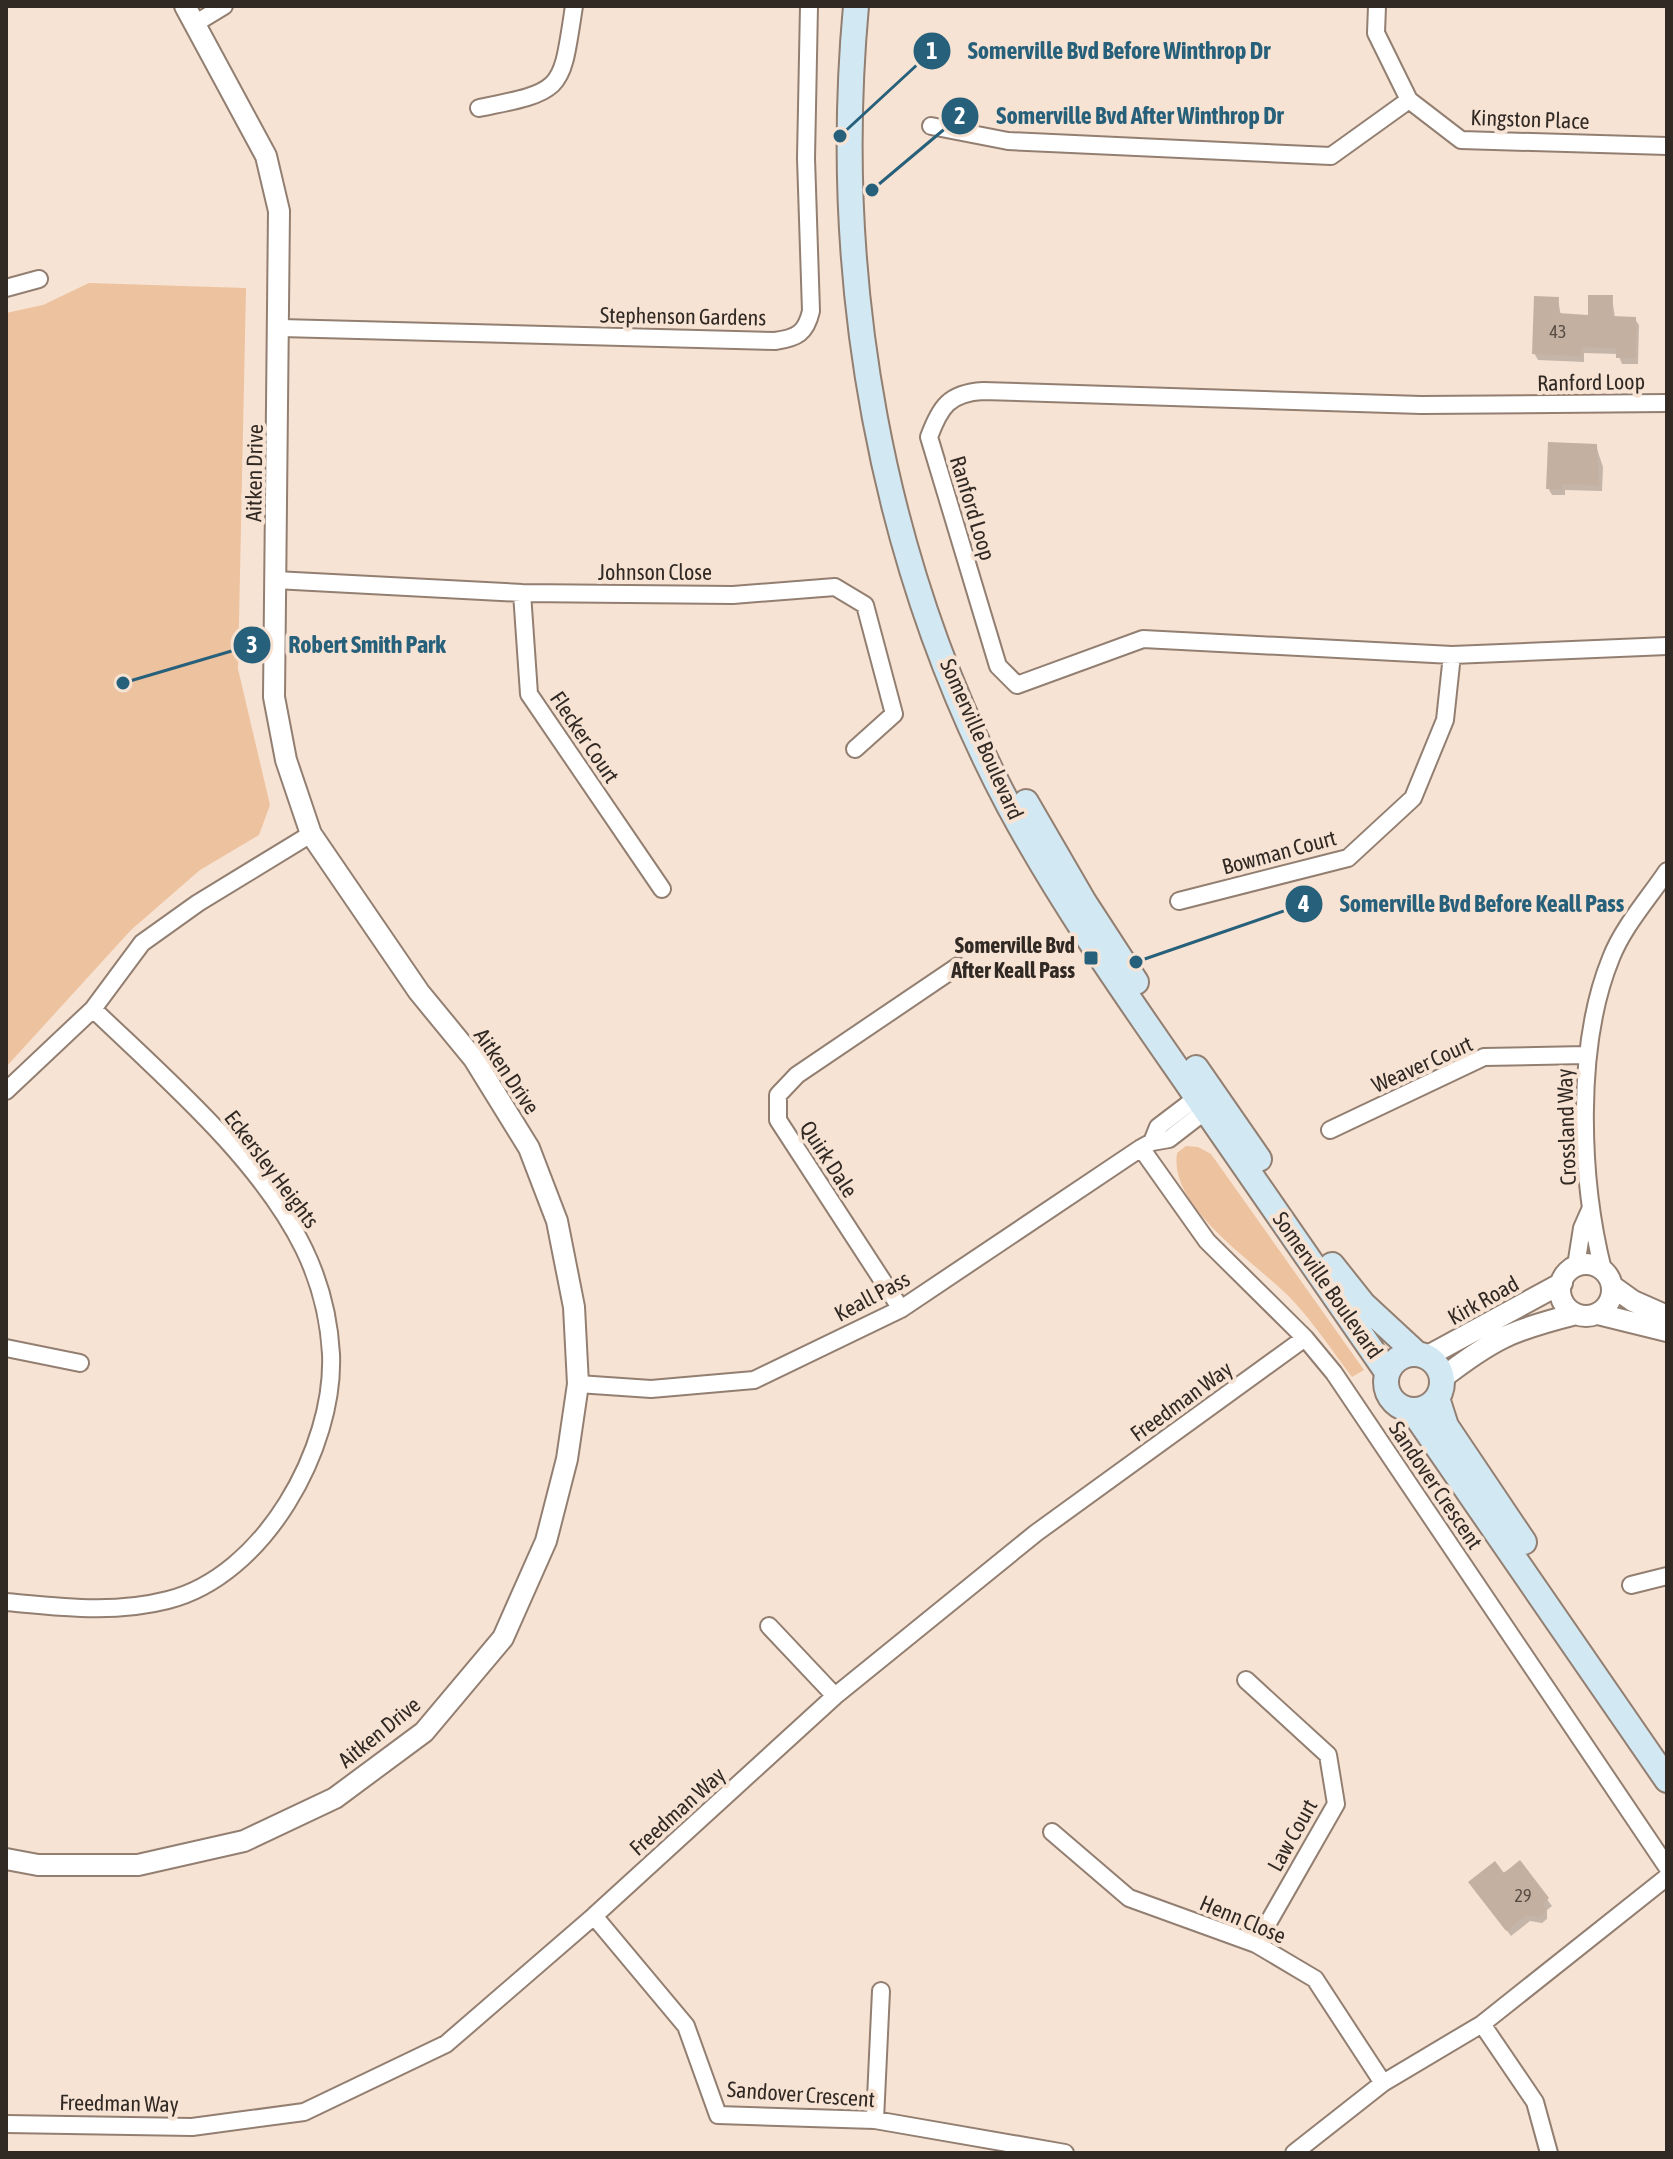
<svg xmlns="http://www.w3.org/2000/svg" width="1673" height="2159" font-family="'Asap Condensed',sans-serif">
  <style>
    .green { fill: #edc29f }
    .shadow { fill: #0003 }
    .building { fill: #c4b0a1 }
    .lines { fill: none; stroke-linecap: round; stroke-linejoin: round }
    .minor-casing { stroke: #927f71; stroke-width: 20 }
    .tertiary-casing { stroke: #927f71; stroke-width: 24 }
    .secondary-casing { stroke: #927f71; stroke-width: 28 }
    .minor { stroke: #fff; stroke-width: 16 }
    .tertiary { stroke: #fff; stroke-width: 20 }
    .secondary { stroke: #d2e9f4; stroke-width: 24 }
    .poi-dot { fill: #27607a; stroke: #f7e3d3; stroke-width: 3 }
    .labels { text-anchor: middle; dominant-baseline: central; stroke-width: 8; stroke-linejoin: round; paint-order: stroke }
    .number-label { font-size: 18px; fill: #564b43 }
    .street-label { font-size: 22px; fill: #312924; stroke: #f7e3d3 }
    .poi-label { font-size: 22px; font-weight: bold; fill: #312924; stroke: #f7e3d3; text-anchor: end }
    .leader { fill: none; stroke: #27607a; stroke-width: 3 }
    .callout-dot { fill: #27607a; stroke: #f7e3d3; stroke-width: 3 }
    .mark-label { font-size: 24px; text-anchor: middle; font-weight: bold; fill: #fff }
    .callout-label { font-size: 24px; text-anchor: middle; font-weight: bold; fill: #27607a; stroke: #f7e3d3; stroke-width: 8; stroke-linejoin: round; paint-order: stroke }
  </style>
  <rect width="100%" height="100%" fill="#f7e3d3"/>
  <path class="green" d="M 89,283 L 246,288 L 238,669 L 270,805 L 259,835 L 200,870 L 131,930 L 6,1067 L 6,313 L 43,305 Z
    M 1186,1146 L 1198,1147 L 1211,1154 L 1364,1370 L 1352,1377 C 1333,1352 1316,1326 1295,1303 C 1261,1265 1168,1210 1177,1153 Z"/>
  <path class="shadow" d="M 1612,297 L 1615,318 L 1635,319 L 1639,325 L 1638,364 L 1622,364 L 1618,354 L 1584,353 L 1584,362 L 1538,360 L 1534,353 L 1558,299 L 1561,316 L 1590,317 Z
    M 1596,446 L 1603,467 L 1602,491 L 1565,490 L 1565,495 L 1552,495 L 1548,488 Z
    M 1520,1863 L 1552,1906 L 1547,1910 L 1547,1919 L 1542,1923 L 1530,1921 L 1511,1936 L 1475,1889 Z"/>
  <path class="building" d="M 1588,295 L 1613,295 L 1612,316 L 1636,317 L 1636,358 L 1616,358 L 1616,348 L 1582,347 L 1581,356 L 1532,354 L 1534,296 L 1559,297 L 1558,313 L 1588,315 Z
    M 1548,442 L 1597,444 L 1599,485 L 1562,484 L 1562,489 L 1546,489 Z
    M 1520,1860 L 1549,1898 L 1544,1903 L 1545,1912 L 1538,1917 L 1526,1915 L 1506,1931 L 1468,1882 L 1495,1861 L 1504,1873 Z"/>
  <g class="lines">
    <defs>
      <path id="minor" d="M 1377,6 L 1376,33 L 1409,100 L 1461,140 L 1667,146
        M 196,23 L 224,6
        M 479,108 C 565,91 561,91 574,6
        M 931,126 L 1008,141 L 1331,156 L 1409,100
        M 6,288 L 39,279
        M 281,328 L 775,341 C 797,338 806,333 811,311 L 806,158 L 809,6
        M 1667,403 L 1421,405 L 983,391 C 949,393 940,407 929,437 L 998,666 L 1017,685 L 1143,639 L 1452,655 L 1667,646
        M 275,580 L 522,593 L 733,595 L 835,587 L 865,605 L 894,714 L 855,749
        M 522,593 L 529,694 L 662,889
        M 1179,901 L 1348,858 L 1413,798 L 1445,720 L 1452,655
        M 6,1091 L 93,1009 L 142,943 L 198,903 L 311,834
        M 1330,1130 L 1484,1057 L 1585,1055
        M 1152,1142 L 1158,1127 L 1204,1092
        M 1141,1148 L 1207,1241 L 1305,1338 L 1334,1373 L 1667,1867
        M 1576,1266 L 1582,1228 L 1590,1210
        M 1603,1270 C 1580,1179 1575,1046 1611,958 C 1623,927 1649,898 1667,871
        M 901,1309 L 778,1120 L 778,1095 L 797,1075 L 958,966
        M 6,1348 L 80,1363
        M 578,1384 L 651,1389 L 754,1380 L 901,1309 L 1141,1148 L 1152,1142 L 1169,1139 L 1213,1105
        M 1631,1585 L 1667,1576
        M 6,1602 C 61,1607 114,1614 168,1600 C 264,1576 335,1448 331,1354 C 329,1318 320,1282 304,1249 C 260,1159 165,1078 93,1009
        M 769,1626 L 835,1696
        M 1246,1680 L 1328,1755 L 1336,1804 L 1256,1944
        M 1052,1832 L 1129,1898 L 1256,1944 L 1315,1979 L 1383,2083
        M 594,1916 L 686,2026 L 718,2115 L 875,2120 L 1065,2153
        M 1482,2024 L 1535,2102 L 1549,2153
        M 875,2120 L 881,1991
        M 6,2124 L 192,2127 L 304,2112 L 446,2044 L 594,1916 L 835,1696 L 1036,1533 L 1305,1338
        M 1294,2153 L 1383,2083 L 1482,2024 L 1667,1877"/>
      <path id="tertiary" d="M1560 1290a26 26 0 1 1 52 0a26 26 0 1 1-52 0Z
        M 1612,1286 L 1633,1301 L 1667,1316
        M 1598,1314 L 1667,1331
        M 1426,1357 L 1562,1283
        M 1441,1379 C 1494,1338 1512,1330 1576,1314
        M 6,1859 L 38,1865 L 138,1865 L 244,1841 L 335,1798 L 424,1732 L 503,1638 L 546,1541 L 567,1459 L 578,1384 L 574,1307 L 557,1221 L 529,1148 L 474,1059 L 419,992 L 311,834 L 286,760 L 274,697 L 279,211 L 266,156 L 185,6"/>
      <path id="secondary" d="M 856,6 C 831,279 880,562 1009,806 C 1058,897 1117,982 1176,1067 C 1246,1169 1317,1270 1387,1372
        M 1026,802 L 1084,902 L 1136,982
        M 1196,1068 L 1259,1159
        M 1332,1265 L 1363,1304 L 1417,1354
        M1386 1382a28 28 0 1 1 56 0a28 28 0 1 1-56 0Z
        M 1437,1398 L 1446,1426 L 1524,1542
        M 1412,1410 L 1667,1780"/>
    </defs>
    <use href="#minor" class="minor-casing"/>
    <use href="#tertiary" class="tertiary-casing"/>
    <use href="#secondary" class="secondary-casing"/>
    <use href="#minor" class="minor"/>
    <use href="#tertiary" class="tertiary"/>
    <use href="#secondary" class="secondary"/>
  </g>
  <rect class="poi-dot" x="1083" y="950" width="16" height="16" rx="4"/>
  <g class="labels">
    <g class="number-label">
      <text x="1558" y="331">43</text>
      <text x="1523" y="1895">29</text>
    </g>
    <g class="street-label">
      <text transform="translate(1530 119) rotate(2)">Kingston Place</text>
      <text transform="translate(683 316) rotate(1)">Stephenson Gardens</text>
      <text transform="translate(1591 382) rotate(-1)">Ranford Loop</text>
      <text transform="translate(254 473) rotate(-89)">Aitken Drive</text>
      <text transform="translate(973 508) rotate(73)">Ranford Loop</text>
      <text x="655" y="572">Johnson Close</text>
      <text transform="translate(585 737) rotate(56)">Flecker Court</text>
      <text transform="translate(982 739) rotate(66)">Somerville Boulevard</text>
      <text transform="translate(1279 852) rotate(-15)">Bowman Court</text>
      <text transform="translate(1422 1064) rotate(-24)">Weaver Court</text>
      <text transform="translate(507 1071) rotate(56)">Aitken Drive</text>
      <text transform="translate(1566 1127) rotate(-92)">Crossland Way</text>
      <text transform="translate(829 1159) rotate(57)">Quirk Dale</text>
      <text transform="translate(272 1169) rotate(53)">Eckersley Heights</text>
      <text transform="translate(1328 1285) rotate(55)">Somerville Boulevard</text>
      <text transform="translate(872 1296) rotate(-28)">Keall Pass</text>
      <text transform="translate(1483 1300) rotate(-29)">Kirk Road</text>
      <text transform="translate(1181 1401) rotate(-36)">Freedman Way</text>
      <text transform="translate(1436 1485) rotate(56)">Sandover Crescent</text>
      <text transform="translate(379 1732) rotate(-39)">Aitken Drive</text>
      <text transform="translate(677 1811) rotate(-42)">Freedman Way</text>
      <text transform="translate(1292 1835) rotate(-61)">Law Court</text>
      <text transform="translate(1243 1919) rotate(23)">Henn Close</text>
      <text transform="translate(801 2094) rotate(4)">Sandover Crescent</text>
      <text transform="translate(119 2103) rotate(1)">Freedman Way</text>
    </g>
    <g class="poi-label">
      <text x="1075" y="945">Somerville Bvd<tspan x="1075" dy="25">After Keall Pass</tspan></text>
    </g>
  </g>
  <path class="leader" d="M840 136L932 51M872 190L960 116M123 683L252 645M1136 962L1304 904"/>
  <g class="callout-dot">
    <circle cx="840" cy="136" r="8"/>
    <circle cx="872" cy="190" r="8"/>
    <circle cx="123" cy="683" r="8"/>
    <circle cx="1136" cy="962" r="8"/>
    <circle cx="932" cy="51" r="20"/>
    <circle cx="960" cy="116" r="20"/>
    <circle cx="252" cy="645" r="20"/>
    <circle cx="1304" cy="904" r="20"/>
  </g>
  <g class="mark-label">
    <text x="932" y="59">1</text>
    <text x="960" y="124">2</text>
    <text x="252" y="653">3</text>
    <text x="1304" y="912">4</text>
  </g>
  <g class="callout-label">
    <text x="1119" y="59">Somerville Bvd Before Winthrop Dr</text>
    <text x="1140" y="124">Somerville Bvd After Winthrop Dr</text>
    <text x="367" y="653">Robert Smith Park</text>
    <text x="1482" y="912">Somerville Bvd Before Keall Pass</text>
  </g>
  <rect width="1673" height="2159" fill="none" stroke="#312924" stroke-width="16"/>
</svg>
